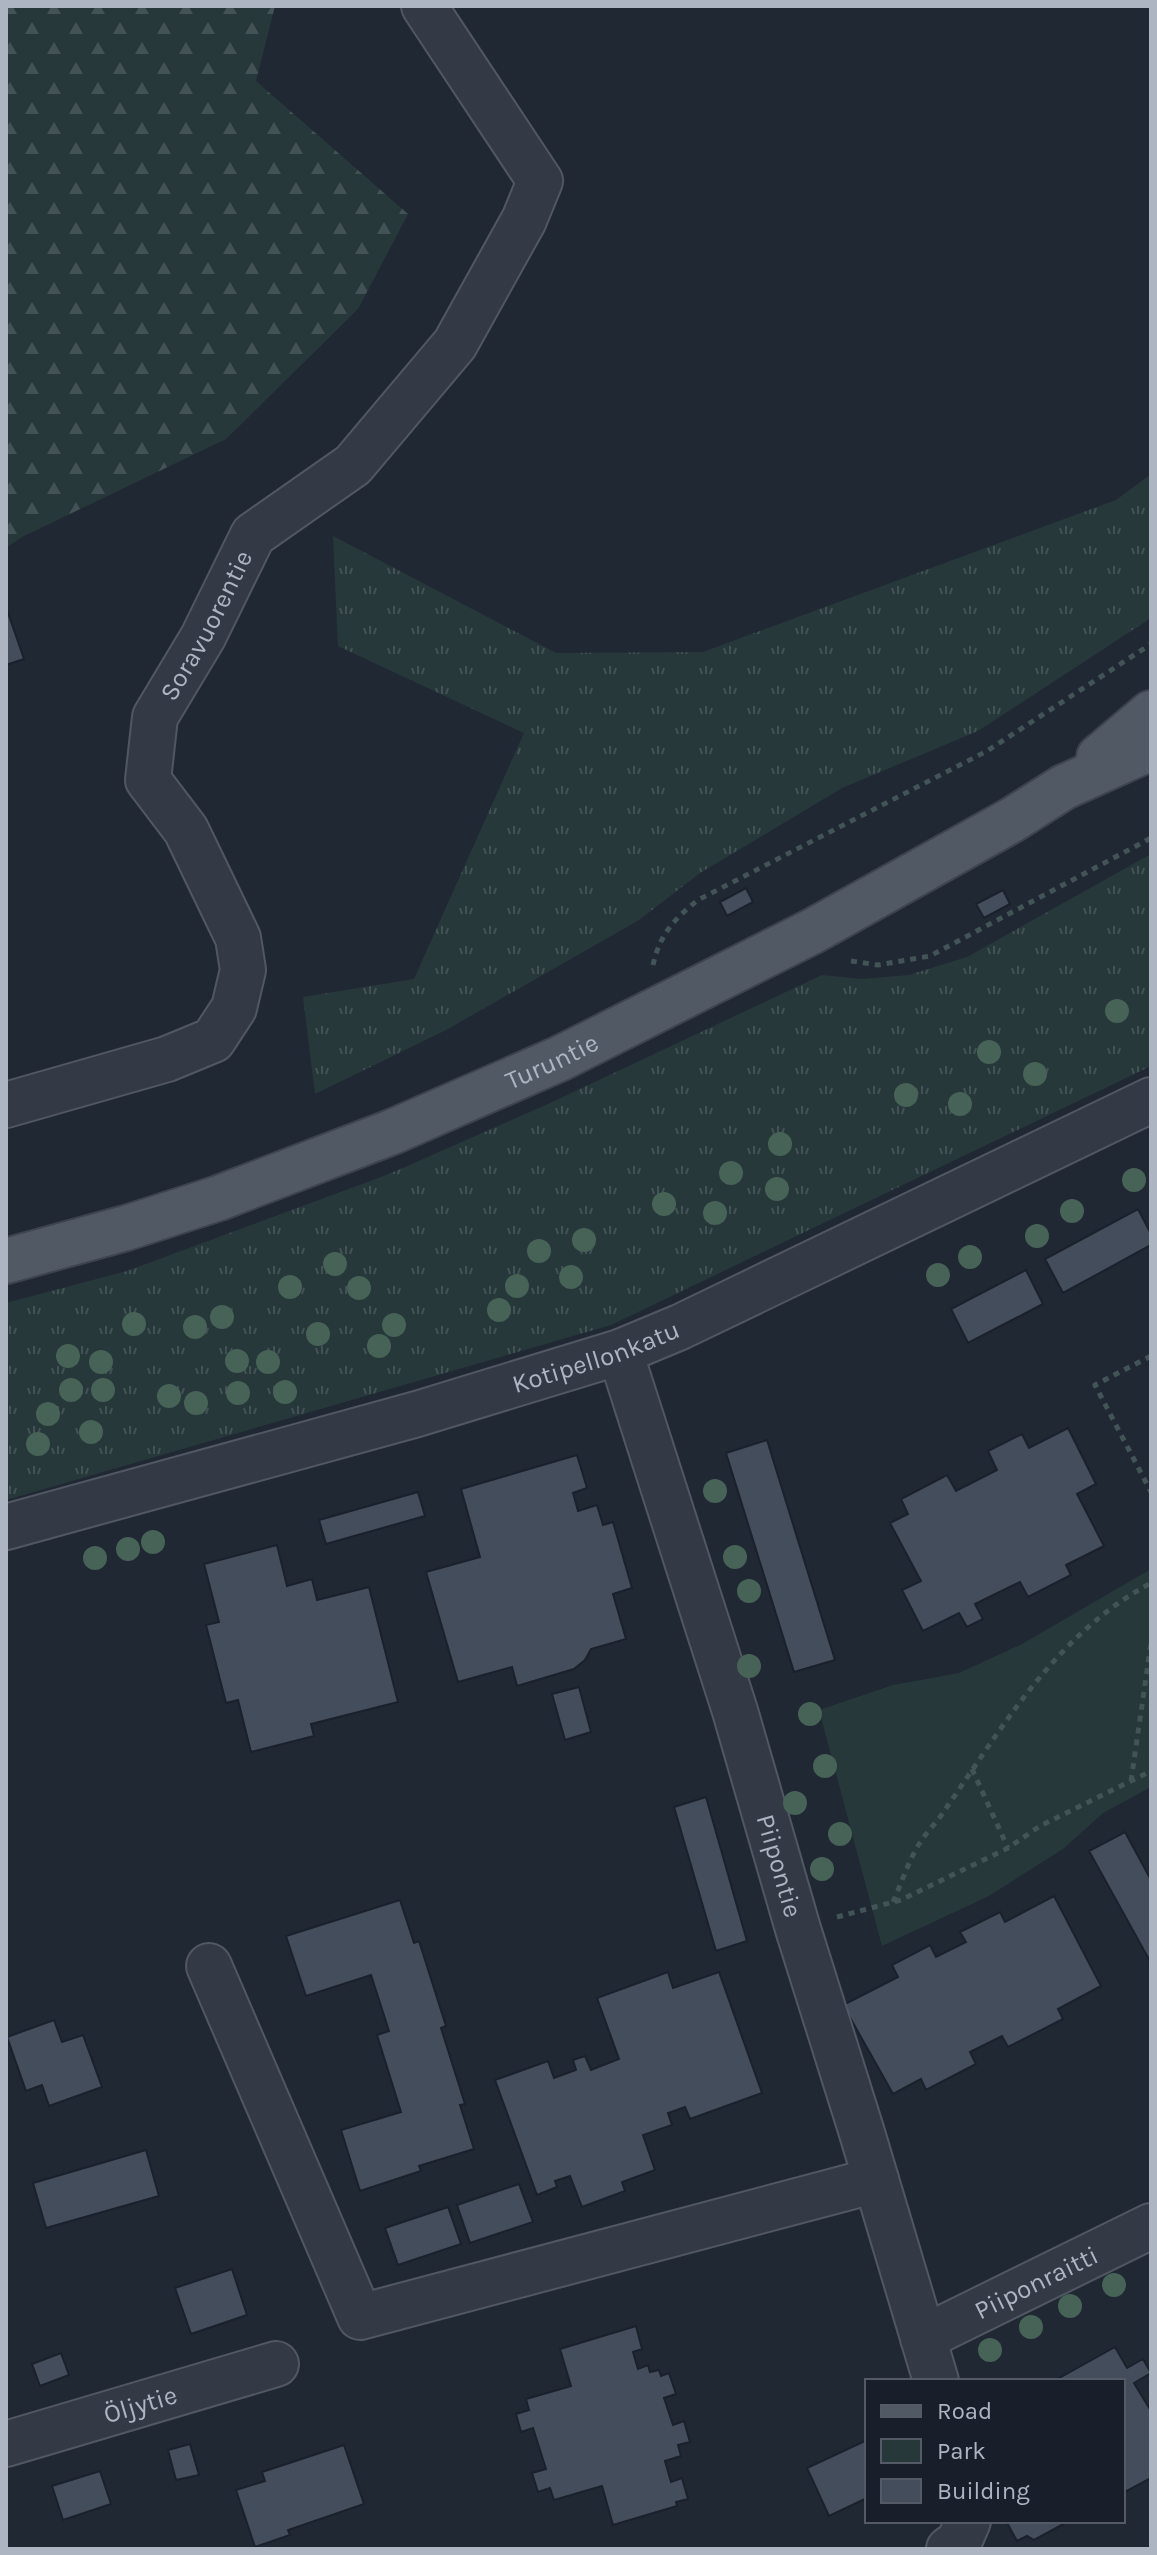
<svg xmlns="http://www.w3.org/2000/svg" width="1157" height="2555" font-family="Karla,sans-serif">
  <style>
    .grass { fill: url(#grass-tufts) }
    .forest { fill: url(#forest-firs) }
    .park { fill: #26383a }
    .building { fill: #434d5c; stroke: #1b212c; stroke-width: 2 }
    .lines { fill: none; stroke-linecap: round; stroke-linejoin: round }
    .minor-casing { stroke: #515763; stroke-width: 48 }
    .major-casing { stroke: #3d434f; stroke-width: 48 }
    .path { stroke: #435457; stroke-width: 5; stroke-dasharray: 6 6; stroke-linecap: butt }
    .minor { stroke: #333a45; stroke-width: 44 }
    .major { stroke: #515965; stroke-width: 44 }
    .tree { fill: #476256 }
    .labels { text-anchor: middle; dominant-baseline: central; stroke-width: 7; stroke-linejoin: round; paint-order: stroke }
    .street-label { font-size: 26px; fill: #adb4c2; stroke: #191f2a }
  </style>
  <defs>
    <pattern id="grass-tufts" width="24" height="20" patternUnits="userSpaceOnUse" patternTransform="scale(2)"><rect width="24" height="20" fill="#26383a"/><path d="M3 7l-1-3M5 7V3M7 7l1-3M15 17l-1-3M17 17v-4M19 17l1-3" fill="none" stroke="#435255"/></pattern>
    <pattern id="forest-firs" width="22" height="20" patternUnits="userSpaceOnUse" patternTransform="scale(2)"><rect width="22" height="20" fill="#26383a"/><path d="M5 1l3.5 6h-7zM16 11l3.5 6h-7z" fill="#435255"/></pattern>
  </defs>
  <rect width="100%" height="100%" fill="#202834"/>
  <path class="grass" d="M 1151,474 L 1151,618 L 978,731 L 842,788 L 700,873 L 639,920 L 446,1030 L 315,1094 L 303,997 L 414,979 L 524,733 L 338,646 L 333,536 L 556,653 L 703,652 L 1116,500 Z
    M 1151,854 L 1151,1066 L 611,1325 L 6,1500 L 6,1303 L 127,1271 L 389,1174 L 548,1104 L 822,975 L 862,979 L 909,975 L 967,957 Z"/>
  <path class="forest" d="M 6,6 L 275,6 L 256,81 L 408,214 L 358,309 L 226,439 L 22,537 L 6,548 Z"/>
  <path class="park" d="M 1151,1569 L 1151,1787 L 1103,1813 L 1063,1849 L 989,1896 L 882,1946 L 819,1710 L 893,1685 L 959,1673 L 1022,1644 Z"/>
  <path class="building" d="M 6,607 L 24,659 L 6,665 Z
    M 746,888 L 753,902 L 727,916 L 720,902 Z
    M 1003,890 L 1010,904 L 984,918 L 976,904 Z
    M 1138,1209 L 1151,1234 L 1151,1245 L 1063,1293 L 1045,1259 Z
    M 1026,1270 L 1043,1304 L 968,1343 L 951,1309 Z
    M 1068,1428 L 1096,1484 L 1077,1494 L 1104,1546 L 1066,1565 L 1071,1575 L 1028,1597 L 1020,1582 L 975,1604 L 983,1619 L 967,1627 L 959,1613 L 923,1631 L 902,1590 L 921,1581 L 890,1523 L 908,1514 L 901,1499 L 947,1475 L 956,1491 L 997,1470 L 988,1451 L 1022,1434 L 1029,1448 Z
    M 767,1440 L 835,1660 L 794,1672 L 726,1453 Z
    M 577,1455 L 587,1488 L 573,1493 L 578,1511 L 597,1505 L 603,1525 L 613,1522 L 632,1588 L 613,1594 L 626,1639 L 591,1649 L 585,1660 L 574,1669 L 517,1686 L 512,1667 L 458,1682 L 426,1572 L 480,1557 L 461,1489 Z
    M 418,1492 L 425,1516 L 326,1544 L 319,1520 Z
    M 277,1545 L 287,1586 L 312,1579 L 317,1600 L 369,1587 L 398,1702 L 311,1724 L 314,1736 L 251,1752 L 238,1700 L 226,1703 L 206,1625 L 219,1622 L 204,1564 Z
    M 579,1687 L 591,1732 L 565,1740 L 552,1694 Z
    M 706,1797 L 747,1941 L 716,1951 L 674,1807 Z
    M 1125,1832 L 1151,1880 L 1151,1963 L 1089,1851 Z
    M 1054,1896 L 1101,1986 L 1058,2009 L 1063,2019 L 1008,2047 L 1002,2036 L 970,2052 L 976,2064 L 926,2090 L 921,2079 L 893,2094 L 843,2005 L 898,1977 L 892,1965 L 930,1945 L 936,1957 L 966,1942 L 960,1932 L 1000,1912 L 1005,1922 Z
    M 400,1900 L 414,1943 L 419,1941 L 446,2026 L 441,2028 L 465,2104 L 460,2105 L 474,2149 L 419,2166 L 421,2171 L 360,2191 L 341,2130 L 401,2112 L 377,2035 L 389,2031 L 371,1975 L 306,1996 L 286,1936 Z
    M 668,1972 L 673,1988 L 719,1972 L 762,2093 L 690,2119 L 685,2107 L 668,2113 L 672,2125 L 643,2135 L 655,2170 L 622,2182 L 625,2191 L 582,2207 L 570,2176 L 555,2181 L 557,2187 L 537,2195 L 495,2080 L 548,2061 L 554,2078 L 576,2070 L 573,2060 L 585,2056 L 591,2070 L 619,2059 L 597,1998 Z
    M 54,2020 L 62,2042 L 83,2035 L 102,2087 L 49,2106 L 42,2085 L 26,2091 L 7,2037 Z
    M 146,2150 L 159,2196 L 46,2228 L 33,2183 Z
    M 519,2184 L 533,2222 L 470,2243 L 457,2205 Z
    M 448,2207 L 461,2244 L 398,2265 L 385,2228 Z
    M 232,2269 L 247,2315 L 191,2334 L 175,2288 Z
    M 636,2326 L 642,2349 L 633,2352 L 638,2369 L 648,2365 L 650,2372 L 659,2370 L 661,2376 L 669,2373 L 676,2394 L 664,2398 L 673,2425 L 684,2421 L 690,2442 L 678,2445 L 681,2456 L 665,2461 L 671,2482 L 682,2478 L 688,2499 L 676,2502 L 677,2506 L 613,2525 L 602,2486 L 554,2500 L 550,2488 L 538,2492 L 532,2473 L 546,2469 L 533,2428 L 521,2432 L 516,2414 L 529,2410 L 526,2399 L 571,2386 L 560,2349 Z
    M 1115,2347 L 1127,2368 L 1143,2359 L 1151,2373 L 1134,2383 L 1151,2411 L 1151,2478 L 1123,2493 L 1123,2381 L 1054,2381 Z
    M 61,2353 L 69,2375 L 40,2386 L 32,2364 Z
    M 867,2440 L 867,2498 L 829,2516 L 807,2468 Z
    M 190,2444 L 199,2475 L 176,2480 L 168,2450 Z
    M 344,2445 L 364,2504 L 288,2530 L 290,2535 L 255,2547 L 236,2490 L 265,2481 L 262,2472 Z
    M 100,2471 L 111,2504 L 63,2520 L 52,2486 Z
    M 1006,2521 L 1069,2521 L 1034,2540 L 1027,2536 L 1017,2541 Z"/>
  <g class="lines">
    <defs>
      <g id="minor">
        <path id="s1" d="M 6,1105 L 167,1059 L 213,1040 L 234,1008 L 243,970 L 238,938 L 186,830 L 148,780 L 155,717 L 203,637 L 253,535 L 353,465 L 455,344 L 524,220 L 540,181 L 424,6"/>
        <path id="s2" d="M 620,1352 L 735,1711 L 798,1929 L 862,2133 L 936,2381"/>
        <path id="s3" d="M 6,1527 L 417,1414 L 620,1352 L 680,1327 L 1151,1100"/>
        <path d="M 209,1966 L 360,2317 L 876,2180"/>
        <path id="s4" d="M 923,2338 L 1151,2226"/>
        <path id="s5" d="M 6,2444 L 276,2364"/>
        <path d="M 949,2549 L 959,2542 L 968,2521"/>
      </g>
      <g id="major">
        <path d="M 1099,757 L 1151,713"/>
        <path id="s6" d="M 6,1261 L 126,1228 L 219,1198 L 392,1132 L 561,1058 L 813,931 L 1012,820 L 1064,787 L 1151,748"/>
      </g>
    </defs>
    <use href="#minor" class="minor-casing"/>
    <use href="#major" class="major-casing"/>
    <path class="path" d="M 851,961 L 878,965 L 930,956 L 1151,838
      M 653,965 C 660,934 674,919 698,900 L 987,751 L 1151,644
      M 1151,1356 L 1095,1385 L 1151,1492
      M 972,1769 L 1008,1848
      M 1131,1781 L 1151,1643
      M 893,1902 C 902,1882 909,1859 921,1841 C 927,1832 934,1825 940,1817 C 1001,1730 1054,1635 1151,1583
      M 837,1917 L 901,1900 L 1008,1848 L 1040,1826 L 1151,1771"/>
    <use href="#minor" class="minor"/>
    <use href="#major" class="major"/>
  </g>
  <g class="tree">
    <circle cx="1117" cy="1011" r="12"/>
    <circle cx="989" cy="1052" r="12"/>
    <circle cx="1035" cy="1074" r="12"/>
    <circle cx="906" cy="1095" r="12"/>
    <circle cx="960" cy="1104" r="12"/>
    <circle cx="780" cy="1144" r="12"/>
    <circle cx="731" cy="1173" r="12"/>
    <circle cx="1134" cy="1180" r="12"/>
    <circle cx="777" cy="1189" r="12"/>
    <circle cx="664" cy="1204" r="12"/>
    <circle cx="1072" cy="1211" r="12"/>
    <circle cx="715" cy="1213" r="12"/>
    <circle cx="1037" cy="1236" r="12"/>
    <circle cx="584" cy="1240" r="12"/>
    <circle cx="539" cy="1251" r="12"/>
    <circle cx="970" cy="1257" r="12"/>
    <circle cx="335" cy="1264" r="12"/>
    <circle cx="938" cy="1275" r="12"/>
    <circle cx="571" cy="1277" r="12"/>
    <circle cx="517" cy="1286" r="12"/>
    <circle cx="290" cy="1287" r="12"/>
    <circle cx="359" cy="1288" r="12"/>
    <circle cx="499" cy="1310" r="12"/>
    <circle cx="222" cy="1317" r="12"/>
    <circle cx="134" cy="1324" r="12"/>
    <circle cx="394" cy="1325" r="12"/>
    <circle cx="195" cy="1327" r="12"/>
    <circle cx="318" cy="1334" r="12"/>
    <circle cx="379" cy="1346" r="12"/>
    <circle cx="68" cy="1356" r="12"/>
    <circle cx="237" cy="1361" r="12"/>
    <circle cx="101" cy="1362" r="12"/>
    <circle cx="268" cy="1362" r="12"/>
    <circle cx="71" cy="1390" r="12"/>
    <circle cx="103" cy="1390" r="12"/>
    <circle cx="285" cy="1392" r="12"/>
    <circle cx="238" cy="1393" r="12"/>
    <circle cx="169" cy="1396" r="12"/>
    <circle cx="196" cy="1403" r="12"/>
    <circle cx="48" cy="1414" r="12"/>
    <circle cx="91" cy="1432" r="12"/>
    <circle cx="38" cy="1444" r="12"/>
    <circle cx="715" cy="1491" r="12"/>
    <circle cx="153" cy="1542" r="12"/>
    <circle cx="128" cy="1549" r="12"/>
    <circle cx="735" cy="1557" r="12"/>
    <circle cx="95" cy="1558" r="12"/>
    <circle cx="749" cy="1591" r="12"/>
    <circle cx="749" cy="1666" r="12"/>
    <circle cx="810" cy="1714" r="12"/>
    <circle cx="825" cy="1766" r="12"/>
    <circle cx="795" cy="1803" r="12"/>
    <circle cx="840" cy="1834" r="12"/>
    <circle cx="822" cy="1869" r="12"/>
    <circle cx="1114" cy="2285" r="12"/>
    <circle cx="1070" cy="2306" r="12"/>
    <circle cx="1031" cy="2327" r="12"/>
    <circle cx="990" cy="2350" r="12"/>
  </g>
  <g class="labels">
    <g class="street-label">
      <text stroke="none"><textPath href="#s1" startOffset="678">Soravuorentie</textPath></text>
      <text stroke="none"><textPath href="#s6" startOffset="582">Turuntie</textPath></text>
      <text stroke="none"><textPath href="#s3" startOffset="614">Kotipellonkatu</textPath></text>
      <text stroke="none"><textPath href="#s2" startOffset="538">Piipontie</textPath></text>
      <text stroke="none"><textPath href="#s4" startOffset="126">Piiponraitti</textPath></text>
      <text stroke="none"><textPath href="#s5" startOffset="140">Öljytie</textPath></text>
    </g>
  </g>
  <rect width="1157" height="2555" fill="none" stroke="#adb4c2" stroke-width="16"/>
  <rect x="865" y="2379" width="260" height="144" fill="#191f2a" stroke="#545b67" stroke-width="2"/>
  <rect x="881" y="2405" width="40" height="12" fill="#515965" stroke="#545b67" stroke-width="2"/>
  <text x="937" y="2419" font-size="24" fill="#adb4c2">Road</text>
  <rect x="881" y="2439" width="40" height="24" fill="#26383a" stroke="#545b67" stroke-width="2"/>
  <text x="937" y="2459" font-size="24" fill="#adb4c2">Park</text>
  <rect x="881" y="2479" width="40" height="24" fill="#434d5c" stroke="#545b67" stroke-width="2"/>
  <text x="937" y="2499" font-size="24" fill="#adb4c2">Building</text>
</svg>
